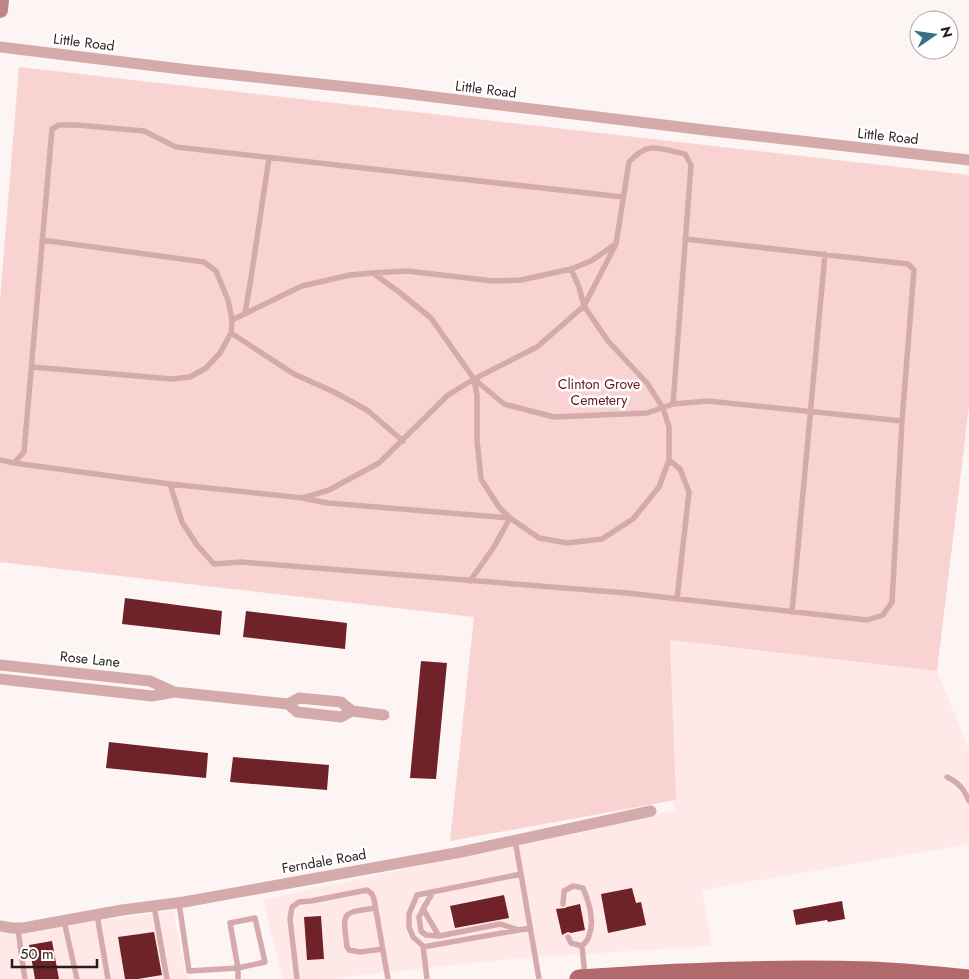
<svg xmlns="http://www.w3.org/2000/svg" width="969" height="979" font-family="Jost,sans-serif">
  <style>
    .built { fill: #ffe9e8 }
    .green { fill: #f8d3d2 }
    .building { fill: #6f2329 }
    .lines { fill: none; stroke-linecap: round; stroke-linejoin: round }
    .lane { stroke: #d4abaa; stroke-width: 5.5 }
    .street { stroke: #d4abaa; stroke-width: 11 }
    .secondary { stroke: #c08585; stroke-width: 16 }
    .primary { stroke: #b16a6b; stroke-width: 19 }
    .labels { text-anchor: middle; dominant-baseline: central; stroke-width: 5; stroke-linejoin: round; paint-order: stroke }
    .street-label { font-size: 14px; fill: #2b1b1b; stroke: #fff }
    .park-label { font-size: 14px; fill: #64151f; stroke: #fff }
  </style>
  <rect width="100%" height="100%" fill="#fdf4f4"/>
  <path class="built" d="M 670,640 L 937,671 L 969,749 L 969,844 L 702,890 L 712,946 L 520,958 L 324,979 L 283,979 L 263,900 L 675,810 Z
    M 173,911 L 187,979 L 0,979 L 0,932 Z"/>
  <path class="green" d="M 19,67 L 969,175 L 969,406 L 937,671 L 670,640 L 676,800 L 450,841 L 474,617 L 0,562 L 0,300 Z"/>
  <path class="building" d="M 125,598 L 222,611 L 220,635 L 122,624 Z
    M 246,611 L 347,623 L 345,649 L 243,637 Z
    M 421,661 L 447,663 L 436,779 L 410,778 Z
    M 109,742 L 208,753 L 206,778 L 106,768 Z
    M 233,757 L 329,765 L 327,790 L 230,782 Z
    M 632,888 L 636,903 L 641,902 L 646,925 L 608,933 L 601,894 Z
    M 504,895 L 509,918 L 455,928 L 450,906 Z
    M 842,901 L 845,919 L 828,922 L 827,920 L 796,925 L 793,910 Z
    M 580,904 L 585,930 L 571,933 L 568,932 L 562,935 L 556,909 L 565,908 L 567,907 Z
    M 321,916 L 324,959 L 307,960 L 304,917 Z
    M 154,932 L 162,975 L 138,979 L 125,979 L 118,937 Z
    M 52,941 L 59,979 L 35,979 L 29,945 Z"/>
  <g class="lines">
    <path class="lane" d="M 685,239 L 908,264 L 914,270 L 902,421
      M 373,273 L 407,271 L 493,281 L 521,280 L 571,269 L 591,261 L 614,245
      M 245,313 L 251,278 L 269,158
      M 231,333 L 294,374 L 334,392 L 367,410 L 403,441
      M 32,367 L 172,379 L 190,377 L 206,368 L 220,353 L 231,333 L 232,320 L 228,300 L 216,271 L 204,262 L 42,240
      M 474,379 L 477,395 L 477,440 L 481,479 L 499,507 L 510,518 L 539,538 L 567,543 L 602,539 L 633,519 L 659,487 L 669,460 L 669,427 L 663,408 L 647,383 L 608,341 L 584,306 L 579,287 L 571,269
      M 0,460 L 14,463 L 24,452 L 52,129 L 59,125 L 77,125 L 144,131 L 176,147 L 623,197
      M 669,460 L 680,469 L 689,492 L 677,599
      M 14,463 L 170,484 L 182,522 L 197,545 L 214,564 L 241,562 L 627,593 L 867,620 L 883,615 L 892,602 L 902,421 L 708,401 L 673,404 L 647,413 L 554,417 L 504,404 L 474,379 L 431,318 L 399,292 L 373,273 L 350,275 L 302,286 L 232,320
      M 170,484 L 303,498 L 329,490 L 379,463 L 448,395 L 474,379 L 537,347 L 584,306 L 616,244 L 629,162 C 649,140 659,149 685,154 L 691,165 L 673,404
      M 306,499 L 328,503 L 510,518 L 494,547 L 470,581
      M 792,612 L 825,254
      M 947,777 C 959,783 964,789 969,801
      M 515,840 L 521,874
      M 433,892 L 423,909 L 439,936 L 500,924 L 519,930
      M 179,903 L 189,971 L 238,968 L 265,962 L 255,918 L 230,923 L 238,968 L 238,979
      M 563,904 L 564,891 L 573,886 L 583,888 C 589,902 595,921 589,936 C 588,940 585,943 582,946 L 571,943 L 568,937
      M 154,906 L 167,979
      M 375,908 C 340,913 343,912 347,947 L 349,950 L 360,952 L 383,949
      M 423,909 L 419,917 L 421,931 L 426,935 L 439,936
      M 97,915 L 108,979
      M 64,921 L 77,979
      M 18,928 L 21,953 L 25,979
      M 582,946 L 585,976
      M 423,947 L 530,928
      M 297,979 L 290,919 L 292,907 L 299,902 L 311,901 L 367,890 L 372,894 L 374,899 L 388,979
      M 427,979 L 423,946 L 413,937 L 409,927 L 409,914 L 417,895 L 521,874 L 539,979"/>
    <path class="street" d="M 0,47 L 189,70 L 386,91 L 713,131 L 969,160
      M 0,665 L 150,681 L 174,692
      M 0,679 L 152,696 L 174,692 L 288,704 L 297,712 L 341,717 L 352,711
      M 288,704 L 299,698 L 341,702 L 352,711 L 384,715
      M 0,926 L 12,928 L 23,928 L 122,910 L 184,902 L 461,852 L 651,811"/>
    <path class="secondary" d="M 0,10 L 1,0"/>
    <path class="primary" d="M 579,979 C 676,972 773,968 871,971 C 903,972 936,976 969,979"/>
  </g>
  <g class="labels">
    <g class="street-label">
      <text transform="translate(84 42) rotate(7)">Little Road</text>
      <text transform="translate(486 89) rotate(7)">Little Road</text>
      <text transform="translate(888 136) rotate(6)">Little Road</text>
      <text transform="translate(90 659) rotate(6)">Rose Lane</text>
      <text transform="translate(324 861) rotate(-10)">Ferndale Road</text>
    </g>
    <g class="park-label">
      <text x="599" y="384">Clinton Grove<tspan x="599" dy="16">Cemetery</tspan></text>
    </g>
  </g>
  <g transform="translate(934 35) rotate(77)"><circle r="24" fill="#ffffff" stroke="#aaa4a4"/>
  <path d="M0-4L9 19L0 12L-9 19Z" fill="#367089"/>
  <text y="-8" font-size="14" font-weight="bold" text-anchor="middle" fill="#2b1b1b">N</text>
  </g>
  <path d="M12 959v8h85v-8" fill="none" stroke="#2b1b1b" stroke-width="2.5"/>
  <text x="20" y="959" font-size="15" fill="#2b1b1b" stroke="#ffffff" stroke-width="4" paint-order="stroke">50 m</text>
</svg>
